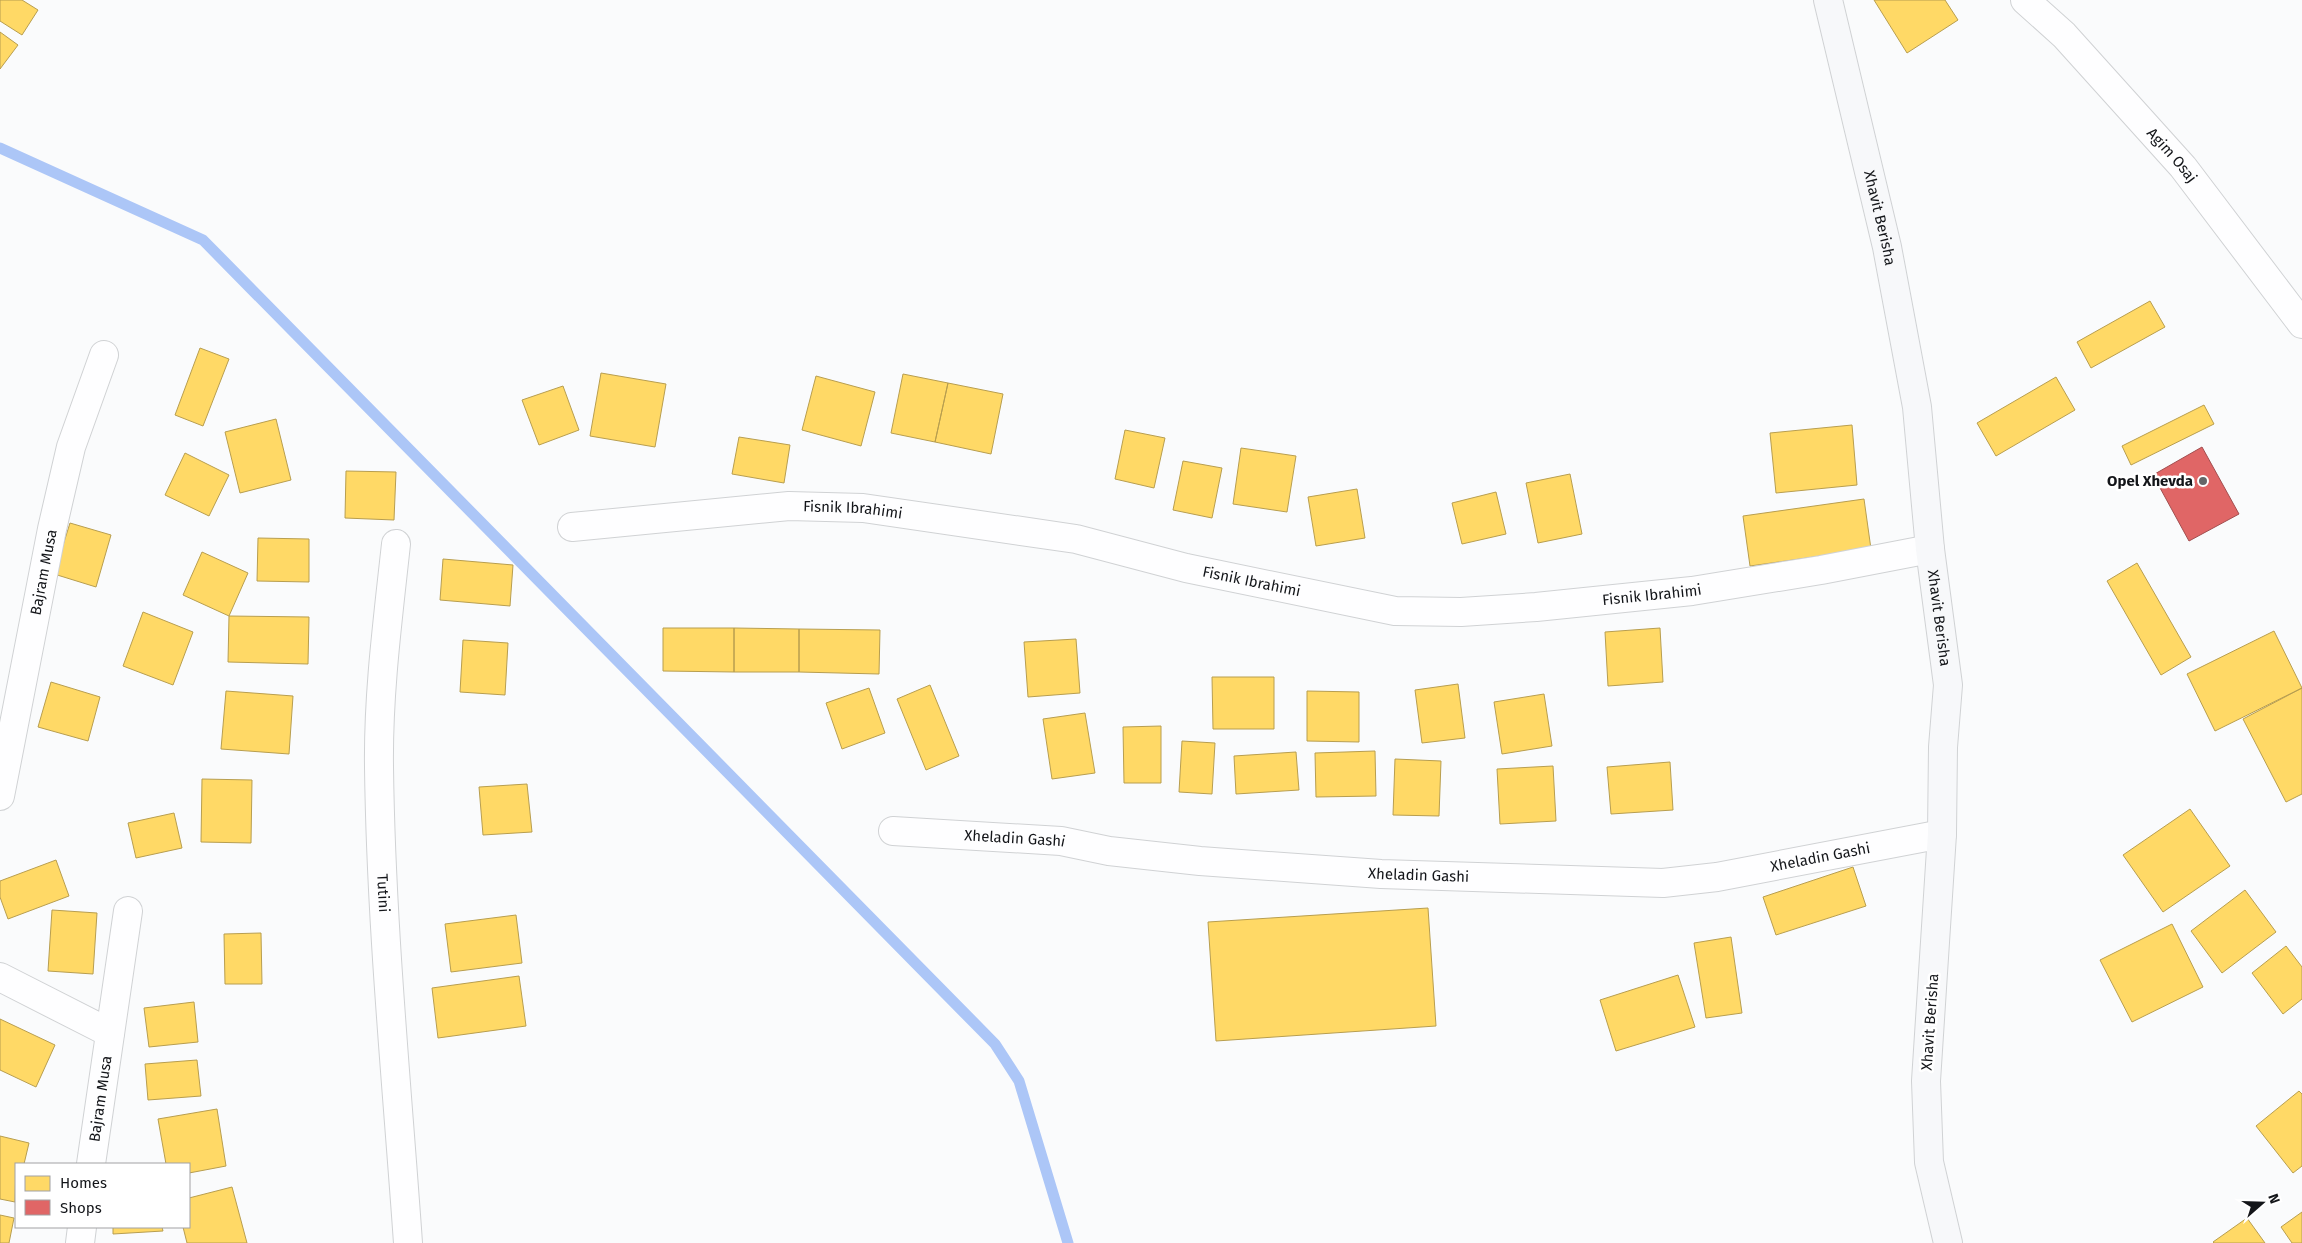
<svg xmlns="http://www.w3.org/2000/svg" width="2302" height="1243" font-family="'Fira Sans',sans-serif">
  <style>
    .homes { fill: #ffd966; stroke: #b89e4f }
    .shops { fill: #e06666; stroke: #a24e4f }
    .lines { fill: none; stroke-linecap: round; stroke-linejoin: round }
    .stream { stroke: #acc6f7; stroke-width: 11 }
    .street-casing { stroke: #d0d2d4; stroke-width: 30 }
    .secondary-casing { stroke: #d0d2d4; stroke-width: 30 }
    .street { stroke: #fefeff; stroke-width: 28 }
    .secondary { stroke: #f7f8fa; stroke-width: 28 }
    .poi-dot { fill: #646668; stroke: #fff; stroke-width: 2 }
    .labels { text-anchor: middle; dominant-baseline: central; stroke-width: 5; stroke-linejoin: round; paint-order: stroke }
    .street-label { font-size: 15px; fill: #131519; stroke: #fff }
    .poi-label { font-size: 15px; font-weight: bold; fill: #131519; stroke: #fff; text-anchor: end }
  </style>
  <rect width="100%" height="100%" fill="#fafbfc"/>
  <path class="homes" d="M 0,0 L 22,0 L 38,10 L 22,35 L 0,21 Z
    M 1874,0 L 1945,0 L 1958,20 L 1907,53 Z
    M 0,32 L 18,45 L 0,69 Z
    M 2150,301 L 2165,327 L 2091,368 L 2077,342 Z
    M 200,348 L 229,359 L 203,426 L 175,415 Z
    M 601,373 L 666,384 L 655,447 L 590,436 Z
    M 903,374 L 948,383 L 935,442 L 891,433 Z
    M 816,376 L 875,392 L 861,446 L 802,430 Z
    M 2056,377 L 2075,410 L 1996,456 L 1977,423 Z
    M 948,383 L 1003,394 L 991,454 L 935,442 Z
    M 563,386 L 579,430 L 539,445 L 522,400 Z
    M 2204,405 L 2214,424 L 2131,465 L 2122,446 Z
    M 276,419 L 291,480 L 240,493 L 225,432 Z
    M 1852,425 L 1857,485 L 1776,493 L 1770,433 Z
    M 1125,430 L 1165,438 L 1154,488 L 1115,479 Z
    M 739,437 L 790,445 L 784,483 L 732,474 Z
    M 1241,448 L 1296,456 L 1287,512 L 1233,504 Z
    M 185,453 L 229,475 L 209,516 L 165,495 Z
    M 1183,461 L 1222,468 L 1212,518 L 1173,510 Z
    M 346,471 L 396,472 L 394,520 L 345,518 Z
    M 1570,474 L 1582,534 L 1538,543 L 1526,483 Z
    M 1357,489 L 1365,538 L 1316,546 L 1308,497 Z
    M 1496,492 L 1506,534 L 1462,544 L 1452,503 Z
    M 1864,499 L 1871,549 L 1750,566 L 1743,516 Z
    M 70,523 L 111,535 L 96,587 L 54,574 Z
    M 258,538 L 309,539 L 309,582 L 257,581 Z
    M 202,552 L 248,573 L 229,616 L 183,595 Z
    M 443,559 L 513,565 L 510,606 L 440,600 Z
    M 2137,563 L 2191,657 L 2161,675 L 2107,581 Z
    M 143,612 L 193,632 L 173,685 L 123,666 Z
    M 229,616 L 309,617 L 308,664 L 228,662 Z
    M 663,628 L 734,628 L 734,672 L 663,671 Z
    M 734,628 L 799,629 L 799,672 L 734,672 Z
    M 1660,628 L 1663,682 L 1608,686 L 1605,632 Z
    M 799,629 L 880,630 L 879,674 L 799,672 Z
    M 2274,631 L 2302,688 L 2215,731 L 2187,674 Z
    M 1076,639 L 1080,693 L 1028,697 L 1024,642 Z
    M 463,640 L 508,643 L 505,695 L 460,692 Z
    M 1212,677 L 1274,677 L 1274,729 L 1213,729 Z
    M 51,682 L 100,697 L 88,741 L 38,727 Z
    M 1458,684 L 1465,738 L 1422,743 L 1415,690 Z
    M 930,685 L 959,756 L 926,770 L 897,699 Z
    M 869,688 L 885,733 L 842,749 L 826,703 Z
    M 2302,688 L 2302,794 L 2286,802 L 2243,719 Z
    M 226,691 L 293,696 L 289,754 L 221,749 Z
    M 1307,691 L 1359,692 L 1359,742 L 1307,741 Z
    M 1544,694 L 1552,746 L 1502,754 L 1494,702 Z
    M 1085,713 L 1095,773 L 1052,779 L 1043,719 Z
    M 1161,726 L 1161,783 L 1124,783 L 1123,727 Z
    M 1182,741 L 1215,743 L 1212,794 L 1179,792 Z
    M 1375,751 L 1376,796 L 1316,797 L 1315,753 Z
    M 1296,752 L 1299,790 L 1236,794 L 1234,756 Z
    M 1395,759 L 1441,761 L 1439,816 L 1393,815 Z
    M 1670,762 L 1673,810 L 1611,814 L 1607,767 Z
    M 1553,766 L 1556,821 L 1500,824 L 1497,769 Z
    M 202,779 L 252,780 L 251,843 L 201,842 Z
    M 527,784 L 532,832 L 483,835 L 479,787 Z
    M 2190,809 L 2230,866 L 2163,912 L 2123,855 Z
    M 174,813 L 182,848 L 136,858 L 128,823 Z
    M 56,860 L 69,896 L 8,919 L 0,897 L 0,881 Z
    M 1853,867 L 1866,906 L 1776,935 L 1763,897 Z
    M 2245,890 L 2276,932 L 2222,973 L 2191,931 Z
    M 1428,908 L 1436,1026 L 1216,1041 L 1208,922 Z
    M 52,910 L 97,913 L 93,974 L 48,971 Z
    M 516,915 L 522,963 L 451,972 L 445,924 Z
    M 2172,924 L 2203,987 L 2132,1022 L 2100,960 Z
    M 261,933 L 262,984 L 225,984 L 224,934 Z
    M 1731,937 L 1742,1013 L 1706,1018 L 1694,943 Z
    M 2286,946 L 2302,967 L 2302,999 L 2283,1014 L 2252,973 Z
    M 1678,975 L 1695,1027 L 1616,1051 L 1600,1000 Z
    M 519,976 L 526,1026 L 438,1038 L 432,988 Z
    M 194,1002 L 198,1042 L 149,1047 L 144,1008 Z
    M 0,1019 L 55,1045 L 36,1087 L 0,1070 Z
    M 197,1060 L 201,1096 L 148,1100 L 145,1064 Z
    M 2299,1091 L 2302,1094 L 2302,1166 L 2293,1173 L 2256,1126 Z
    M 217,1109 L 226,1166 L 189,1173 L 189,1164 L 166,1164 L 158,1119 Z
    M 0,1136 L 29,1143 L 24,1164 L 16,1164 L 15,1202 L 0,1199 Z
    M 232,1187 L 247,1243 L 187,1243 L 183,1227 L 189,1227 L 189,1198 Z
    M 2302,1212 L 2302,1243 L 2292,1243 L 2281,1227 Z
    M 0,1215 L 14,1218 L 9,1243 L 0,1243 Z
    M 2247,1218 L 2265,1243 L 2214,1243 L 2213,1242 Z
    M 113,1227 L 162,1227 L 163,1231 L 113,1234 Z"/>
  <path class="shops" d="M 2202,447 L 2239,514 L 2189,541 L 2153,475 Z"/>
  <g class="lines">
    <path class="stream" d="M 0,148 L 203,240 L 995,1044 L 1019,1081 L 1068,1243"/>
    <defs>
      <g id="street">
        <path id="s1" d="M 2025,0 L 2064,35 L 2183,167 L 2302,324"/>
        <path id="s2" d="M 572,527 L 789,506 L 863,508 L 1076,539 L 1186,568 L 1395,611 L 1461,612 L 1536,607 L 1692,591 L 1821,570 L 1930,549"/>
        <path id="s3" d="M 396,544 C 388,618 378,693 379,767 C 381,926 397,1085 408,1243"/>
        <path id="s4" d="M 0,796 L 52,529 L 71,447 L 104,355"/>
        <path id="s5" d="M 893,831 L 1061,841 L 1109,851 L 1200,861 L 1381,874 L 1663,883 L 1717,877 L 1942,834"/>
        <path d="M 0,977 L 110,1033"/>
        <path id="s6" d="M 91,1164 L 128,911"/>
        <path d="M 80,1243 L 82,1227"/>
      </g>
      <g id="secondary">
        <path id="s7" d="M 1828,0 L 1887,247 L 1917,407 L 1930,549 L 1948,685 L 1943,747 L 1942,834 L 1926,1081 L 1929,1162 L 1948,1243"/>
      </g>
    </defs>
    <use href="#street" class="street-casing"/>
    <use href="#secondary" class="secondary-casing"/>
    <use href="#street" class="street"/>
    <use href="#secondary" class="secondary"/>
  </g>
  <circle class="poi-dot" cx="2203" cy="481" r="5"/>
  <g class="labels">
    <g class="street-label">
      <text stroke="none"><textPath href="#s1" startOffset="214">Agim Osaj</textPath></text>
      <text stroke="none"><textPath href="#s7" startOffset="224">Xhavit Berisha</textPath></text>
      <text stroke="none"><textPath href="#s2" startOffset="282">Fisnik Ibrahimi</textPath></text>
      <text stroke="none"><textPath href="#s4" startOffset="228">Bajram Musa</textPath></text>
      <text stroke="none"><textPath href="#s2" startOffset="688">Fisnik Ibrahimi</textPath></text>
      <text stroke="none"><textPath href="#s2" startOffset="1092">Fisnik Ibrahimi</textPath></text>
      <text stroke="none"><textPath href="#s7" startOffset="629">Xhavit Berisha</textPath></text>
      <text stroke="none"><textPath href="#s5" startOffset="122">Xheladin Gashi</textPath></text>
      <text stroke="none"><textPath href="#s5" startOffset="932">Xheladin Gashi</textPath></text>
      <text stroke="none"><textPath href="#s5" startOffset="528">Xheladin Gashi</textPath></text>
      <text stroke="none"><textPath href="#s3" startOffset="350">Tutini</textPath></text>
      <text transform="translate(1930 1022) rotate(-86)">Xhavit Berisha</text>
      <text stroke="none"><textPath href="#s6" startOffset="66">Bajram Musa</textPath></text>
    </g>
    <g class="poi-label">
      <text x="2193" y="481">Opel Xhevda</text>
    </g>
  </g>
  <rect x="15" y="1163" width="175" height="65" fill="#ffffff" stroke="#a1a1a3"/>
  <rect x="25" y="1176" width="25" height="15" fill="#ffd966" stroke="#a1a1a3"/>
  <text x="60" y="1188" font-size="15" fill="#131519">Homes</text>
  <rect x="25" y="1200" width="25" height="15" fill="#e06666" stroke="#a1a1a3"/>
  <text x="60" y="1213" font-size="15" fill="#131519">Shops</text>
  <g transform="translate(2262 1203) rotate(70)" stroke="#ffffff" stroke-width="4" paint-order="stroke">
  <path d="M0-4L9 19L0 12L-9 19Z" fill="#131519"/>
  <text y="-8" font-size="14" font-weight="bold" text-anchor="middle" fill="#131519">N</text>
  </g>
</svg>
